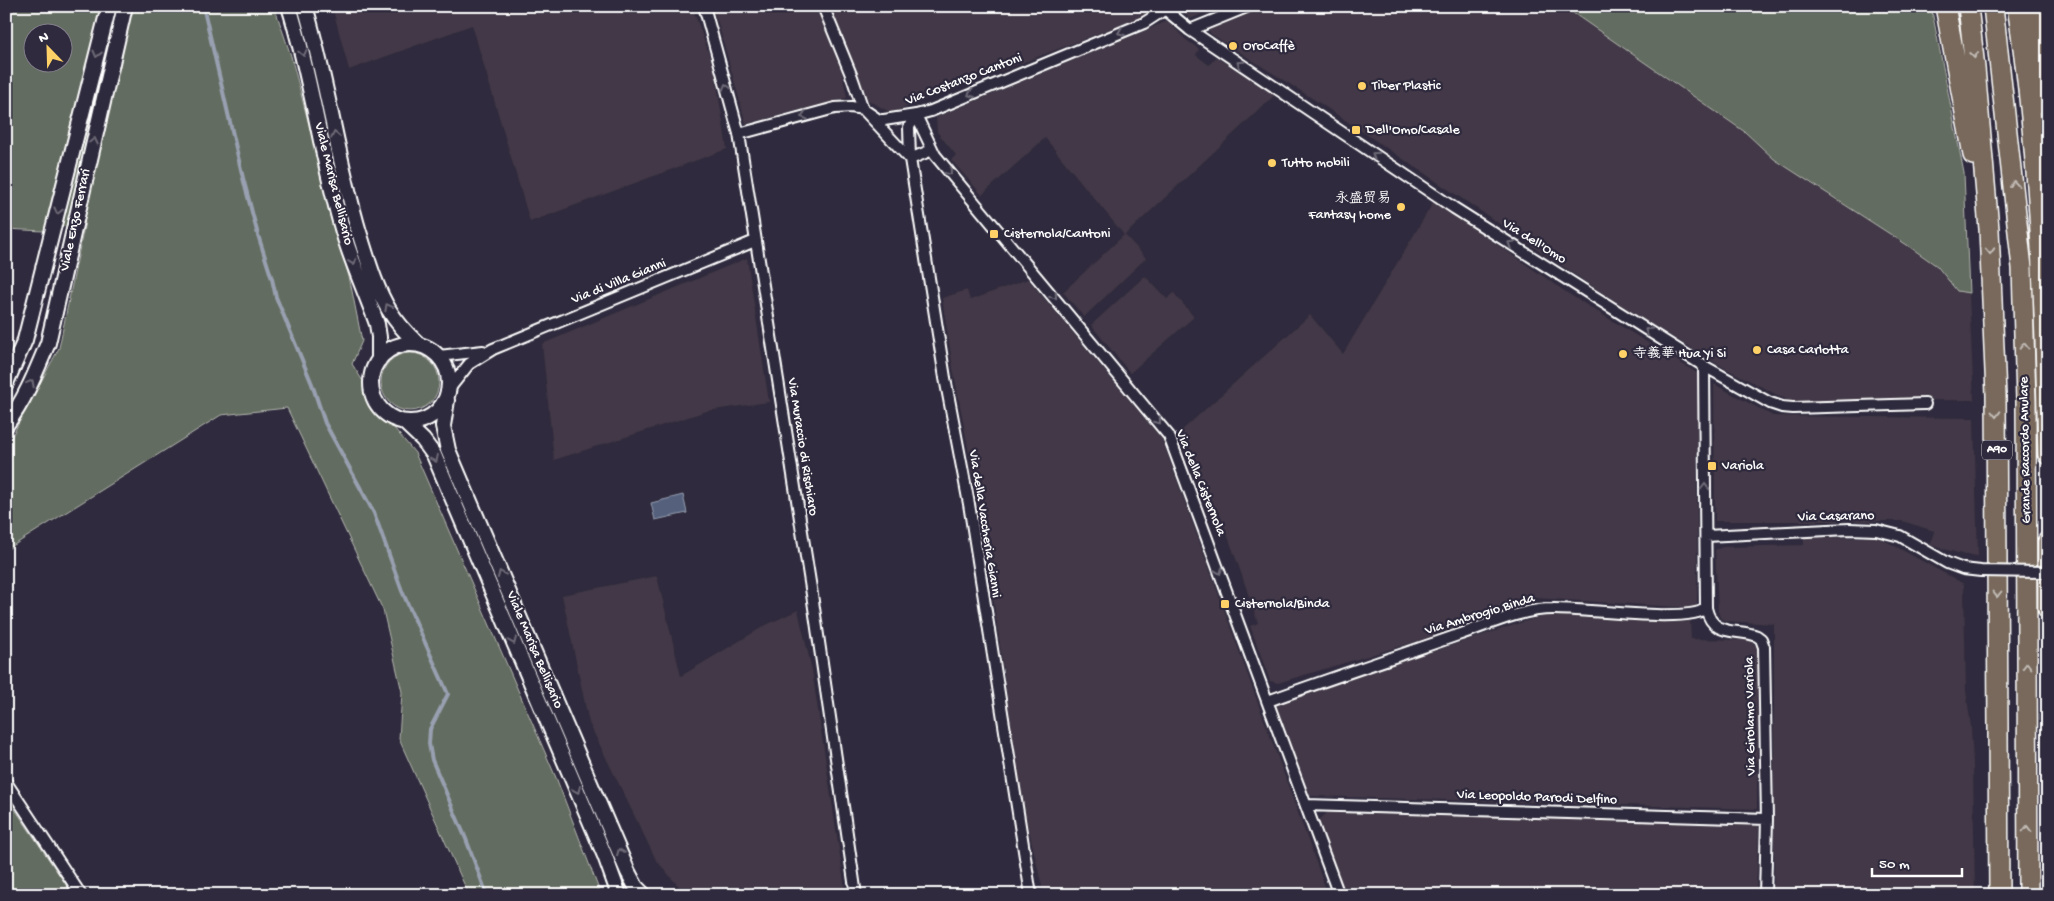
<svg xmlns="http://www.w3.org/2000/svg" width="2054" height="901" font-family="'Gochi Hand','LXGW WenKai TC',sans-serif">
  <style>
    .built { fill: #423846 }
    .green { fill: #646c60; stroke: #b2b6b0; fill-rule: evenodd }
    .water { fill: #54617d; stroke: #98a0b1 }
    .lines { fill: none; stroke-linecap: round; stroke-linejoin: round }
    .stream { stroke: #98a0b1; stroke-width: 4 }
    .minor-casing { stroke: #fff; stroke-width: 14 }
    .secondary-casing { stroke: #fff; stroke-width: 18 }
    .motorway-casing { stroke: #fff; stroke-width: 22 }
    .minor { stroke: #2f2a3d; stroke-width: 10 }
    .secondary { stroke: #2f2a3d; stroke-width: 14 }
    .motorway { stroke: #78695c; stroke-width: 19 }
    .minor-bridge-casing { stroke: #fff; stroke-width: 14; stroke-linecap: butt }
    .minor-bridge { stroke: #2f2a3d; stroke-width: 10 }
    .oneway { stroke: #6d6a77 }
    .oneway2 { stroke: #c2bcb6 }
    .poi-dot { fill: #ffd166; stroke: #2f2a3d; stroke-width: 2 }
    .labels { text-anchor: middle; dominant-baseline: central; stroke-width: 4.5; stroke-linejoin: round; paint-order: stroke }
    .shield { fill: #2f2a3d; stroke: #c1bfc5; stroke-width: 1 }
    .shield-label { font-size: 12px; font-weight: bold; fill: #fff }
    .poi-label { font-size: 14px; fill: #fff; stroke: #2f2a3d; text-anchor: start }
    .street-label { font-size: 14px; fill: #fff; stroke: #2f2a3d }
  </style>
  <rect width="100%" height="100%" fill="#2f2a3d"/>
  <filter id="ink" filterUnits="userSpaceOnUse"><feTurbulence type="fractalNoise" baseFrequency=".02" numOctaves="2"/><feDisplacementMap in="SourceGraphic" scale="10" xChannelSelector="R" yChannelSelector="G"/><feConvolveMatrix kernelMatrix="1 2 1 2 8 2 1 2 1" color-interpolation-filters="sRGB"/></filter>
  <g filter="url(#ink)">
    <path class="built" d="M 332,6 L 692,6 L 715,71 L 727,149 L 530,222 L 472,25 L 349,70 Z
      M 711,6 L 816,6 L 842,72 L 847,98 L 746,124 L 718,23 Z
      M 829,6 L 1152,6 L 1153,7 L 1152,13 L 891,113 L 868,100 Z
      M 1178,6 L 1221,6 L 1190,19 Z
      M 1265,6 L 1563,6 L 1745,132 L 1774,159 L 1907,245 L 1937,266 L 1957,291 L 1969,293 L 1974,400 L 1789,401 L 1719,365 L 1626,309 L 1321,104 L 1211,34 L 1208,29 Z
      M 1165,22 L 1169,22 L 1185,39 L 1199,49 L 1196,55 L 1209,65 L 1216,57 L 1275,95 L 1125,235 L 1146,258 L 1084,317 L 1063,292 L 1124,235 L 1045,138 L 982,195 L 951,160 L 956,155 L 937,132 L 936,117 Z
      M 1434,201 L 1569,294 L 1697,373 L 1697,605 L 1692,608 L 1534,598 L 1428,638 L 1278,683 L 1270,681 L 1250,626 L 1258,623 L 1240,570 L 1219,512 L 1204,503 L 1189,456 L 1192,454 L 1185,437 L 1183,438 L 1180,432 L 1310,315 L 1343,354 Z
      M 747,258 L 769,402 L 707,411 L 554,460 L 542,344 Z
      M 1145,276 L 1167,299 L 1174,293 L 1194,317 L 1130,373 L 1091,325 Z
      M 1028,279 L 1162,439 L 1328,895 L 1044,895 L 1021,797 L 984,532 L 953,369 L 942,298 L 967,290 L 970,300 Z
      M 1714,384 L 1773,416 L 1974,418 L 1978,556 L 1965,555 L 1930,545 L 1934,531 L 1902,521 L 1715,521 Z
      M 1874,537 L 1884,540 L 1964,584 L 1966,690 L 1971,727 L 1973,762 L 1975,895 L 1774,895 L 1774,624 L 1725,621 L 1720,617 L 1718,611 L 1715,550 L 1722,547 L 1804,545 L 1804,538 Z
      M 657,576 L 681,676 L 766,625 L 798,610 L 812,670 L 846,895 L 686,895 L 656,860 L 589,723 L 562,595 Z
      M 1547,614 L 1690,619 L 1691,639 L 1750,640 L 1758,648 L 1757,809 L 1309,796 L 1274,703 Z
      M 1328,812 L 1759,824 L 1756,895 L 1345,895 L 1319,820 Z"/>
    <path class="green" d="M 6,6 L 274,6 L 291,56 L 350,281 L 362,341 L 352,364 L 389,422 L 415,453 L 557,780 L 601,895 L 469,895 L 399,739 L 402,692 L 383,610 L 287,408 L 221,415 L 6,550 L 6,447 L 59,348 L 85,222 L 43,231 L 6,229 ZM 32,32 L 62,32 L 62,62 L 32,62 Z
      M 1563,6 L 1931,6 L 1964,173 L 1969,293 L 1957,291 L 1937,266 L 1907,245 L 1774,159 L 1745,132 Z
      M381 382a29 29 0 1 1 58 0a29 29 0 1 1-58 0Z
      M 6,796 L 73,895 L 6,895 Z"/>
    <path class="water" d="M 683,495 L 687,513 L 655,520 L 651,503 Z"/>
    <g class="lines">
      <path class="stream" d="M 203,6 L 243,178 L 258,235 L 272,279 L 276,297 L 312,384 L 325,423 L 374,513 L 402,591 L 448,694 L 430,729 L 429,744 L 432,760 L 466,839 L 487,895"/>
      <defs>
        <path id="minor" d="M 704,6 L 739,134 L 813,601 L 856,895
          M 823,6 L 852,77 L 863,109 L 910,159
          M 1161,6 L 1190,30 L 1454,208 L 1704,366 L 1770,403 L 1782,407 L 1793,408 L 1925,404
          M 1190,30 L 1249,6
          M 916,115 L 935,155 L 1169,436 L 1339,895
          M 916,115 L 909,127 L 910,159 L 945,378 L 969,504 L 1031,895
          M 739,134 L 835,108 L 851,107 L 863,109 L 879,120 L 884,120 L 916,115 L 931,111 L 1144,23 L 1164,10
          M 910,159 L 932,150
          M 439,356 L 483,351
          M 1704,366 L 1706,608 C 1713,638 1736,628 1757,636 L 1761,639 L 1764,647 L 1767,819 L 1765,895
          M 450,388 L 469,364 L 493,349 L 755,241
          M 1706,536 L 1849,529 L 1876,530 L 1900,536 L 1947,563 L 1963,569
          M 1268,701 C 1331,678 1395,657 1458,635 C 1488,625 1521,609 1553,609 C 1579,608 1691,624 1706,608
          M 6,782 L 81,895
          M 1306,805 L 1767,819"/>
        <path id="secondary" d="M 289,6 C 312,80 321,157 343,232 C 352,263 366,293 377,324 L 379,337 L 379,360
          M 305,6 C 327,80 337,157 359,232 C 367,257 375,287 389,310 C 397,323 407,334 418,344
          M371 383a39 39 0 1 1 78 0a39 39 0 1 1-78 0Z
          M 6,383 L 25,340 L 109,6
          M 447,400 L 443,426 L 448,450 L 628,872 L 636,887 L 644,895
          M 404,422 L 423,440 L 434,455 L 605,856 L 619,895
          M 6,425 C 25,400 36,372 48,343 L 125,6"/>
        <path id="motorway" d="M 1945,6 L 1973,155
          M 1968,6 L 1975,68 L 1989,229 L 1996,395 L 1999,895
          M 1993,6 L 2022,268 L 2026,402 L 2028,895
          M 2017,6 C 2040,155 2045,305 2048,455
          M 2036,6 L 2039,51 L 2039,103
          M 2048,541 L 2048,609"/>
      </defs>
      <use href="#minor" class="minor-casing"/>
      <use href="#secondary" class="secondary-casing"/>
      <use href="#motorway" class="motorway-casing"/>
      <use href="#minor" class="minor"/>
      <use href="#secondary" class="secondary"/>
      <use href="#motorway" class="motorway"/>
      <defs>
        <path id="minor-bridge" d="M 1963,569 L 1981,571 L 2048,572"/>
      </defs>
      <use href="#minor-bridge" class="minor-bridge-casing"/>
      <use href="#minor-bridge" class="minor-bridge"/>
    </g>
    <defs><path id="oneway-chevron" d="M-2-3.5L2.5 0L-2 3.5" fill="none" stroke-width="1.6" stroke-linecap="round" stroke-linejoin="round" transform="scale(1.25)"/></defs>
    <g class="oneway">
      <use href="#oneway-chevron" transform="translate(1121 32) rotate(158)"/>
      <use href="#oneway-chevron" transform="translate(303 53) rotate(77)"/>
      <use href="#oneway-chevron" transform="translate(97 54) rotate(104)"/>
      <use href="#oneway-chevron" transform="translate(1240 64) rotate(-146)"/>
      <use href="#oneway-chevron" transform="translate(726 87) rotate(-105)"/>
      <use href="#oneway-chevron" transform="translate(971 94) rotate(157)"/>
      <use href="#oneway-chevron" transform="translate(804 116) rotate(164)"/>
      <use href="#oneway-chevron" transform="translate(335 135) rotate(-102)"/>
      <use href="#oneway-chevron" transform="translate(94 141) rotate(-78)"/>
      <use href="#oneway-chevron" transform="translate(1375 155) rotate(-146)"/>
      <use href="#oneway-chevron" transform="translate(949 172) rotate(50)"/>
      <use href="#oneway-chevron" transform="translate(58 211) rotate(104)"/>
      <use href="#oneway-chevron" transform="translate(1511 244) rotate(-148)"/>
      <use href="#oneway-chevron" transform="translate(353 262) rotate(71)"/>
      <use href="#oneway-chevron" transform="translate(1054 296) rotate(50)"/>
      <use href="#oneway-chevron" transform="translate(388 307) rotate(-118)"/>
      <use href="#oneway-chevron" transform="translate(1648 331) rotate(-148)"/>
      <use href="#oneway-chevron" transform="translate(31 383) rotate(-62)"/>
      <use href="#oneway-chevron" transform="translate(1158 421) rotate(51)"/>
      <use href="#oneway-chevron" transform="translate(435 459) rotate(65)"/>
      <use href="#oneway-chevron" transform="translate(1705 487) rotate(-90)"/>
      <use href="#oneway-chevron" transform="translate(1219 571) rotate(70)"/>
      <use href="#oneway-chevron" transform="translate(501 574) rotate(-113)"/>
      <use href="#oneway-chevron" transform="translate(513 641) rotate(67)"/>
      <use href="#oneway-chevron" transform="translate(577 790) rotate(67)"/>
      <use href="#oneway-chevron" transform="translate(620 852) rotate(-112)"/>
    </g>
    <g class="oneway2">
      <use href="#oneway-chevron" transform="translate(1974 55) rotate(83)"/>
      <use href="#oneway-chevron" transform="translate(2014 184) rotate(-96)"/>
      <use href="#oneway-chevron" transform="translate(1990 251) rotate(88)"/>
      <use href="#oneway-chevron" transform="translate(2024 346) rotate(-91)"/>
      <use href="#oneway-chevron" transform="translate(1996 414) rotate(89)"/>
      <use href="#oneway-chevron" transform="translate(1997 594) rotate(90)"/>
      <use href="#oneway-chevron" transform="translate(2027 666) rotate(-90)"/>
      <use href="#oneway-chevron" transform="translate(2027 829) rotate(-90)"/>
    </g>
  </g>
  <g class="poi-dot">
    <circle cx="1233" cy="46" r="5"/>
    <circle cx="1362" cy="86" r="5"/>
    <rect x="1351" y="125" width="10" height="10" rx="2.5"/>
    <circle cx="1272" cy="163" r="5"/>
    <circle cx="1401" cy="207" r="5"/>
    <rect x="989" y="229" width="10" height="10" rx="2.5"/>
    <circle cx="1757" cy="350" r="5"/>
    <circle cx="1623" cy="354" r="5"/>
    <rect x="1707" y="461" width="10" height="10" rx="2.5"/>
    <rect x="1220" y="599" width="10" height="10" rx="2.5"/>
  </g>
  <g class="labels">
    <rect class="shield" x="1982" y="440.5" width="30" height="19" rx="4"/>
    <g class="shield-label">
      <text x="1997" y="450">A90</text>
    </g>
    <g class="poi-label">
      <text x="1243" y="46">OroCaffè</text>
      <text x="1372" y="86">Tiber Plastic</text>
      <text x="1366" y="130">Dell'Omo/Casale</text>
      <text x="1282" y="163">Tutto mobili</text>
      <text x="1391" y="199" text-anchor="end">永盛贸易<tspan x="1391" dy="16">Fantasy home</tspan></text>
      <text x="1004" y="234">Cisternola/Cantoni</text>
      <text x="1767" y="350">Casa Carlotta</text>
      <text x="1633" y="354">寺義華 Hua Yi Si</text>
      <text x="1722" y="466">Variola</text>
      <text x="1235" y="604">Cisternola/Binda</text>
    </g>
    <g class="street-label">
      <text transform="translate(964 80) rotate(-21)">Via Costanzo Cantoni</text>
      <text transform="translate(333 184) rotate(76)">Viale Marisa Bellisario</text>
      <text transform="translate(76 220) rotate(-78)">Viale Enzo Ferrari</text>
      <text transform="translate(1534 242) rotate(32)">Via dell'Omo</text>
      <text transform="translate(619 282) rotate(-22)">Via di Villa Gianni</text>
      <text transform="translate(802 447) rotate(81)">Via Muraccio di Rischiaro</text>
      <text transform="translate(2026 450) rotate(-91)">Grande Raccordo Anulare</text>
      <text transform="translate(1200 483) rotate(68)">Via della Cisternola</text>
      <text transform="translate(1836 517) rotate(-1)">Via Casarano</text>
      <text transform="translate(984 524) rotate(81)">Via della Vaccheria Gianni</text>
      <text transform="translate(1480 615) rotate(-17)">Via Ambrogio Binda</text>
      <text transform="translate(534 650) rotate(67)">Viale Marisa Bellisario</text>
      <text transform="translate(1751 716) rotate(-91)">Via Girolamo Variola</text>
      <text transform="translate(1537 798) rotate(2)">Via Leopoldo Parodi Delfino</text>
    </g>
  </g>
  <rect width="2054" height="901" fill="none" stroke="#2f2a3d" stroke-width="25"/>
  <rect x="12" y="12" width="2029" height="876" fill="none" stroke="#fff" stroke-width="2" filter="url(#ink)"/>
  <g transform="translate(48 48) rotate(337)"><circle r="24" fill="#2f2a3d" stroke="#827f8b"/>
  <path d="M0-4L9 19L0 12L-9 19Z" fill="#ffd166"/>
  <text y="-8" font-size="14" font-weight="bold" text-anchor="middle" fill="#ffffff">N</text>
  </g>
  <path d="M1872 868v8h90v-8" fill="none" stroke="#ffffff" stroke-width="2.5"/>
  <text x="1879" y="868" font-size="15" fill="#ffffff" stroke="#2f2a3d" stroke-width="4" paint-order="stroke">50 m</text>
</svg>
